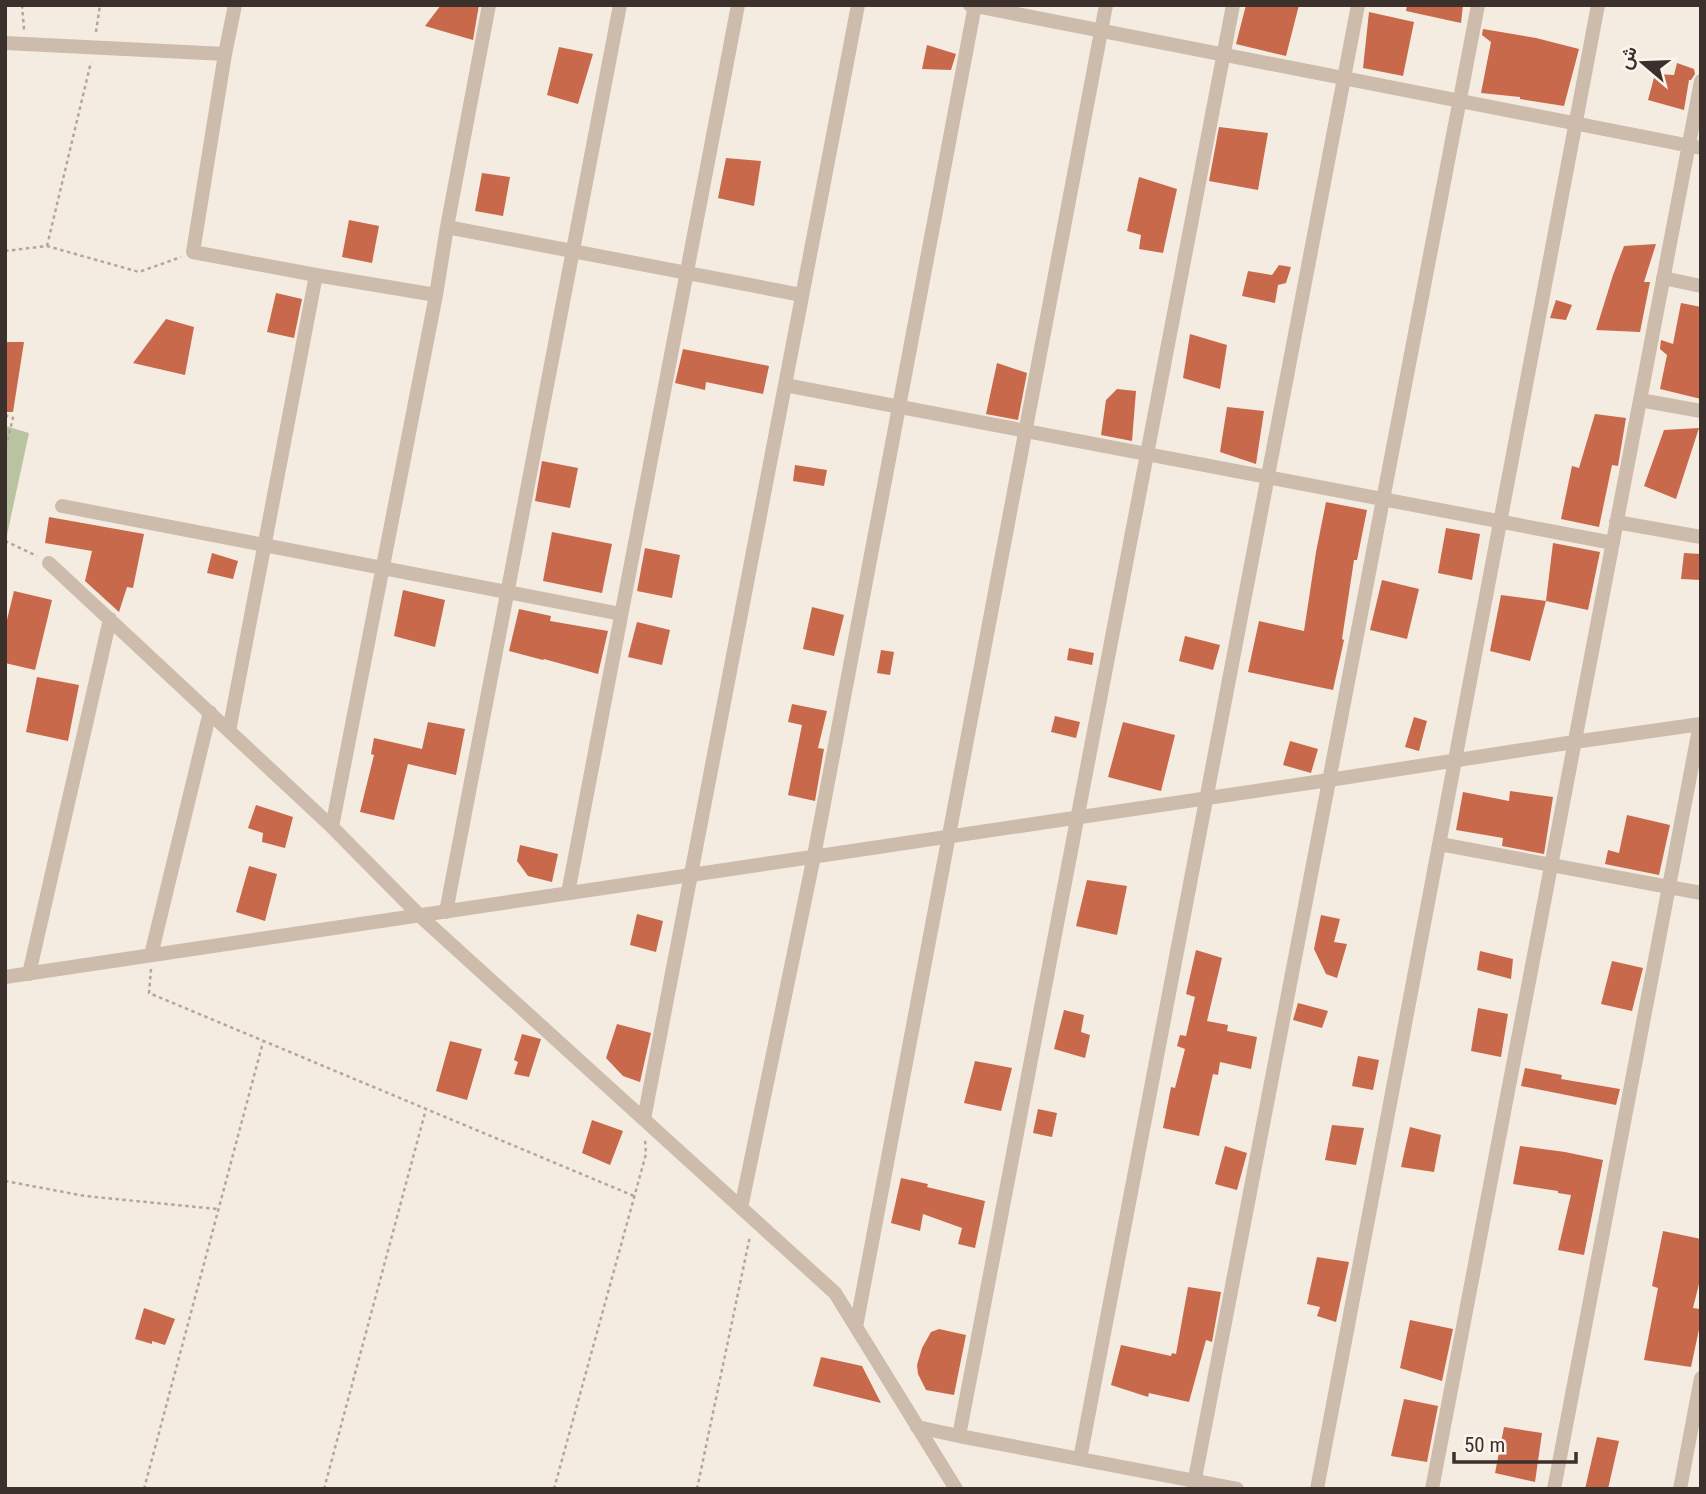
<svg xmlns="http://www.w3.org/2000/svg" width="1706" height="1494" font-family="'Roboto Condensed',Vazirmatn,sans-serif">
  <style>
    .green { fill: #b8c4a0 }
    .building { fill: #c8694b }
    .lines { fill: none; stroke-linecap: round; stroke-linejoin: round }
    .path { stroke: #b9a596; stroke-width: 2.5; stroke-dasharray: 3.5 3.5; stroke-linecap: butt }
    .minor { stroke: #cdbbac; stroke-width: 14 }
  </style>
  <rect width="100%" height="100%" fill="#f4ebe1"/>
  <path class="green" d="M 5,426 L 29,433 L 5,544 Z"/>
  <path class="building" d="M 441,5 L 479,5 L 473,40 L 425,26 Z
    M 1246,5 L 1299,5 L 1286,56 L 1236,44 Z
    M 1407,5 L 1463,5 L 1461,23 L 1406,11 Z
    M 1369,12 L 1414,22 L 1403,76 L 1363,68 Z
    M 1483,29 L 1536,38 L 1579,49 L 1564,106 L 1520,99 L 1520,97 L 1481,93 L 1491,42 L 1482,35 Z
    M 927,45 L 956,54 L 951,70 L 922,69 Z
    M 559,47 L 593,54 L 578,104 L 547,95 Z
    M 1677,63 L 1694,69 L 1695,74 L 1691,80 L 1689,80 L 1684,110 L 1648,100 L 1655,74 L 1674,75 Z
    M 1219,127 L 1268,133 L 1258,190 L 1209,181 Z
    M 726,158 L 761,161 L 754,206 L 718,198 Z
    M 482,173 L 510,177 L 503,216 L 475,211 Z
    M 1139,177 L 1177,189 L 1163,253 L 1139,249 L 1141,235 L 1127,231 Z
    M 349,220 L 379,226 L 372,263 L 342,257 Z
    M 1656,244 L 1644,282 L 1650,282 L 1640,332 L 1596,330 L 1613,275 L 1624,246 Z
    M 1279,265 L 1291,267 L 1286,283 L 1278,285 L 1275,303 L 1242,296 L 1248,271 L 1272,275 Z
    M 276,293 L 302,299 L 294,338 L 267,332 Z
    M 1556,300 L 1572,305 L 1566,320 L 1550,318 Z
    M 1681,303 L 1701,307 L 1701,399 L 1660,389 L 1667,355 L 1660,349 L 1661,340 L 1673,344 Z
    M 166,319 L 194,327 L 185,375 L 133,363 Z
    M 1190,334 L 1227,345 L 1220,389 L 1183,378 Z
    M 5,342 L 24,342 L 13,412 L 5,412 Z
    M 683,349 L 769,366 L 763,394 L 706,382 L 705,390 L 675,383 Z
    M 997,363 L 1027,373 L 1018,420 L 986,414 Z
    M 1117,389 L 1136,391 L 1132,441 L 1101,435 L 1106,400 Z
    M 1227,407 L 1264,411 L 1256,464 L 1220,452 Z
    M 1595,414 L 1626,418 L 1618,466 L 1612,465 L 1599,527 L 1561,519 L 1572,466 L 1579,468 Z
    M 1699,428 L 1676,499 L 1644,486 L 1664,430 Z
    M 542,461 L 578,468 L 570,508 L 535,501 Z
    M 795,465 L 827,470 L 824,486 L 793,481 Z
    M 1326,502 L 1367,510 L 1357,560 L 1354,560 L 1342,639 L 1344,640 L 1333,690 L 1248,672 L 1259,621 L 1304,631 L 1316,552 Z
    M 49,517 L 144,534 L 133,588 L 127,587 L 119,612 L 85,581 L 92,551 L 45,543 Z
    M 1446,528 L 1480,534 L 1472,580 L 1438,573 Z
    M 552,532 L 612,544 L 602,593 L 543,581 Z
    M 1553,543 L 1600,552 L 1588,610 L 1546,601 Z
    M 645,548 L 680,555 L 672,598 L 637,591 Z
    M 212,553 L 238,561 L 233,579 L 207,573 Z
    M 1684,553 L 1701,554 L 1701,580 L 1681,579 Z
    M 1382,580 L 1419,589 L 1407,639 L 1370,630 Z
    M 403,590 L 445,600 L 435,647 L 394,636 Z
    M 14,591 L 52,600 L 35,670 L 5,663 L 5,628 Z
    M 1501,595 L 1546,601 L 1530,661 L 1490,651 Z
    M 812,607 L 844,615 L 834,656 L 803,649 Z
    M 519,609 L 551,616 L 550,621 L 608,631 L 598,674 L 544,659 L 543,660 L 509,651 Z
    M 637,622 L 670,630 L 662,665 L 628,657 Z
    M 1185,636 L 1220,645 L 1213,670 L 1179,661 Z
    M 1069,648 L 1094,653 L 1092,665 L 1067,660 Z
    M 881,650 L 894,652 L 890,675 L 877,673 Z
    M 37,677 L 79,685 L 68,741 L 26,732 Z
    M 792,704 L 827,711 L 818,748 L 824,749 L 815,801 L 788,795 L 802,725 L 788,722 Z
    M 1055,716 L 1080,722 L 1076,738 L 1051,732 Z
    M 1414,717 L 1427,721 L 1419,751 L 1405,747 Z
    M 428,722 L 465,729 L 456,775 L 408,764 L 394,820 L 360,812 L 374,755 L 371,754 L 374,738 L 422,749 Z
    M 1123,722 L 1175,735 L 1161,791 L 1108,777 Z
    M 1290,741 L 1318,749 L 1311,773 L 1283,765 Z
    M 1510,791 L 1553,797 L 1544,854 L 1502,846 L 1503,838 L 1456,830 L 1463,792 L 1509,801 Z
    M 256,805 L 293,817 L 285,848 L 262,842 L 263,833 L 248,828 Z
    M 1627,815 L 1670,825 L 1659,875 L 1605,864 L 1608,850 L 1619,853 Z
    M 520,845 L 558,854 L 552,882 L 528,876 L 517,861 Z
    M 249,866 L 277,874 L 265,921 L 236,912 Z
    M 1087,880 L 1127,886 L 1117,935 L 1076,926 Z
    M 637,914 L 663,921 L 656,952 L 630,945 Z
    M 1321,915 L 1340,919 L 1334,942 L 1347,944 L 1337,978 L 1326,974 L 1314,949 Z
    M 1196,950 L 1222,958 L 1207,1021 L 1228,1025 L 1227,1031 L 1257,1037 L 1251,1069 L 1220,1062 L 1218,1075 L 1213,1074 L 1199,1136 L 1163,1128 L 1171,1087 L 1175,1088 L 1185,1049 L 1177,1046 L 1180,1035 L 1186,1036 L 1195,997 L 1186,994 Z
    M 1480,951 L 1513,959 L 1511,979 L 1477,970 Z
    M 1612,961 L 1643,968 L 1632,1011 L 1601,1004 Z
    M 1298,1003 L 1328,1011 L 1322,1028 L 1293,1020 Z
    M 1478,1008 L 1508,1014 L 1501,1057 L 1471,1051 Z
    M 1064,1010 L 1084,1015 L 1081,1032 L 1090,1035 L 1085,1058 L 1054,1049 Z
    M 617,1024 L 651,1033 L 640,1082 L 623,1076 L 606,1058 Z
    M 522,1034 L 541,1039 L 529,1077 L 514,1074 L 518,1062 L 514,1060 Z
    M 450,1041 L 482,1049 L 467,1100 L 436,1091 Z
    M 1358,1056 L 1379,1060 L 1373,1090 L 1352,1086 Z
    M 975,1061 L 1012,1068 L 1001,1111 L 964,1103 Z
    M 1525,1068 L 1562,1075 L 1561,1079 L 1620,1089 L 1616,1105 L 1521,1086 Z
    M 1038,1109 L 1057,1113 L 1052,1137 L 1033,1133 Z
    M 592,1120 L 623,1131 L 610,1165 L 582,1153 Z
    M 1332,1125 L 1364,1128 L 1356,1165 L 1325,1160 Z
    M 1410,1127 L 1441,1135 L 1434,1172 L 1401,1167 Z
    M 1225,1146 L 1247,1153 L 1237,1190 L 1215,1184 Z
    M 1520,1146 L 1565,1152 L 1603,1160 L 1584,1255 L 1558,1250 L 1571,1195 L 1558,1193 L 1558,1191 L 1513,1184 Z
    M 901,1178 L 928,1184 L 927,1187 L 985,1201 L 975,1248 L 958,1244 L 962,1228 L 923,1214 L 920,1231 L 891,1223 Z
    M 1663,1231 L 1701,1239 L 1701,1276 L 1693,1308 L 1701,1309 L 1701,1320 L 1691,1367 L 1644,1360 L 1658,1288 L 1652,1286 Z
    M 1317,1257 L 1349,1262 L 1336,1322 L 1317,1316 L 1320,1307 L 1307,1304 Z
    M 1188,1287 L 1221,1292 L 1212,1342 L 1206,1340 L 1189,1402 L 1149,1393 L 1148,1397 L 1111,1385 L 1121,1345 L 1171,1356 L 1172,1353 L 1176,1354 Z
    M 144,1308 L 175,1319 L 165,1345 L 152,1341 L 152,1344 L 135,1339 Z
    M 1410,1320 L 1453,1329 L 1442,1381 L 1400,1368 Z
    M 939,1329 L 966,1335 L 954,1395 L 926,1390 L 918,1374 L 917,1365 L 922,1348 L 931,1332 Z
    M 821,1357 L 862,1366 L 881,1403 L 813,1386 Z
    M 1404,1399 L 1438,1406 L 1427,1462 L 1391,1456 Z
    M 1504,1427 L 1542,1433 L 1535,1482 L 1495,1473 Z
    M 1597,1437 L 1619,1441 L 1608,1489 L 1585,1489 Z"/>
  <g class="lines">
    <path class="path" d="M 22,5 L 24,30
      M 96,32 L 100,5
      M 47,246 L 91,62
      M 5,251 L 47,246 L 139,272 L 181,257
      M 5,415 L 13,418 L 5,450
      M 5,541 L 37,556
      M 151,969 L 149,993 L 634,1196
      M 5,1181 L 85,1196 L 217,1209
      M 144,1489 L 263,1042
      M 324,1489 L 426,1109
      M 554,1489 L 646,1154 L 645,1140
      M 697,1489 L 750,1236"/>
    <path class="minor" d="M 235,5 L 225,54 L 193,252 L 316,275 L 436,295
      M 970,5 L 1701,148
      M 5,43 L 225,54
      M 447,227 L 802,295
      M 1663,278 L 1701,286
      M 785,385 L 1613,543
      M 1640,400 L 1701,411
      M 62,506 L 621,614
      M 1616,522 L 1701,537
      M 49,563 L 332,827 L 419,915 L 835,1293 L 956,1489
      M 229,731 L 316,275
      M 332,827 L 436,295 L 447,227 L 489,5
      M 1440,844 L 1701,893
      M 568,893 L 738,5
      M 446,912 L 620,5
      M 151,955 L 210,712
      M 29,974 L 110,619
      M 5,977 L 1329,780 L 1574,742 L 1701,724
      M 644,1119 L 858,5
      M 741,1208 L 814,856 L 975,5
      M 856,1327 L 1106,5
      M 917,1427 L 959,1436 L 1237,1489
      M 959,1436 L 1233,5
      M 1080,1459 L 1358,5
      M 1193,1489 L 1478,5
      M 1317,1489 L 1598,5
      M 1432,1489 L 1701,81
      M 1554,1489 L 1700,724
      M 1680,1489 L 1701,1378"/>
  </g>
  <rect width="1706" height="1494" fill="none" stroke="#3b302b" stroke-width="14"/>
  <g transform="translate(1643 63) rotate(289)" stroke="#fbf5ee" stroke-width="5" paint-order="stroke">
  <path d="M0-5L12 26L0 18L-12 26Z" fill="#3b302b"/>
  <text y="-10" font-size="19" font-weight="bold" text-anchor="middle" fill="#3b302b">ش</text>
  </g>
  <path d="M1454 1452v10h122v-10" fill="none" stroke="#3b302b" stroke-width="3.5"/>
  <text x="1464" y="1452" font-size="21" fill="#3b302b" stroke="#fbf5ee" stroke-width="5" paint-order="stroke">50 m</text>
</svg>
